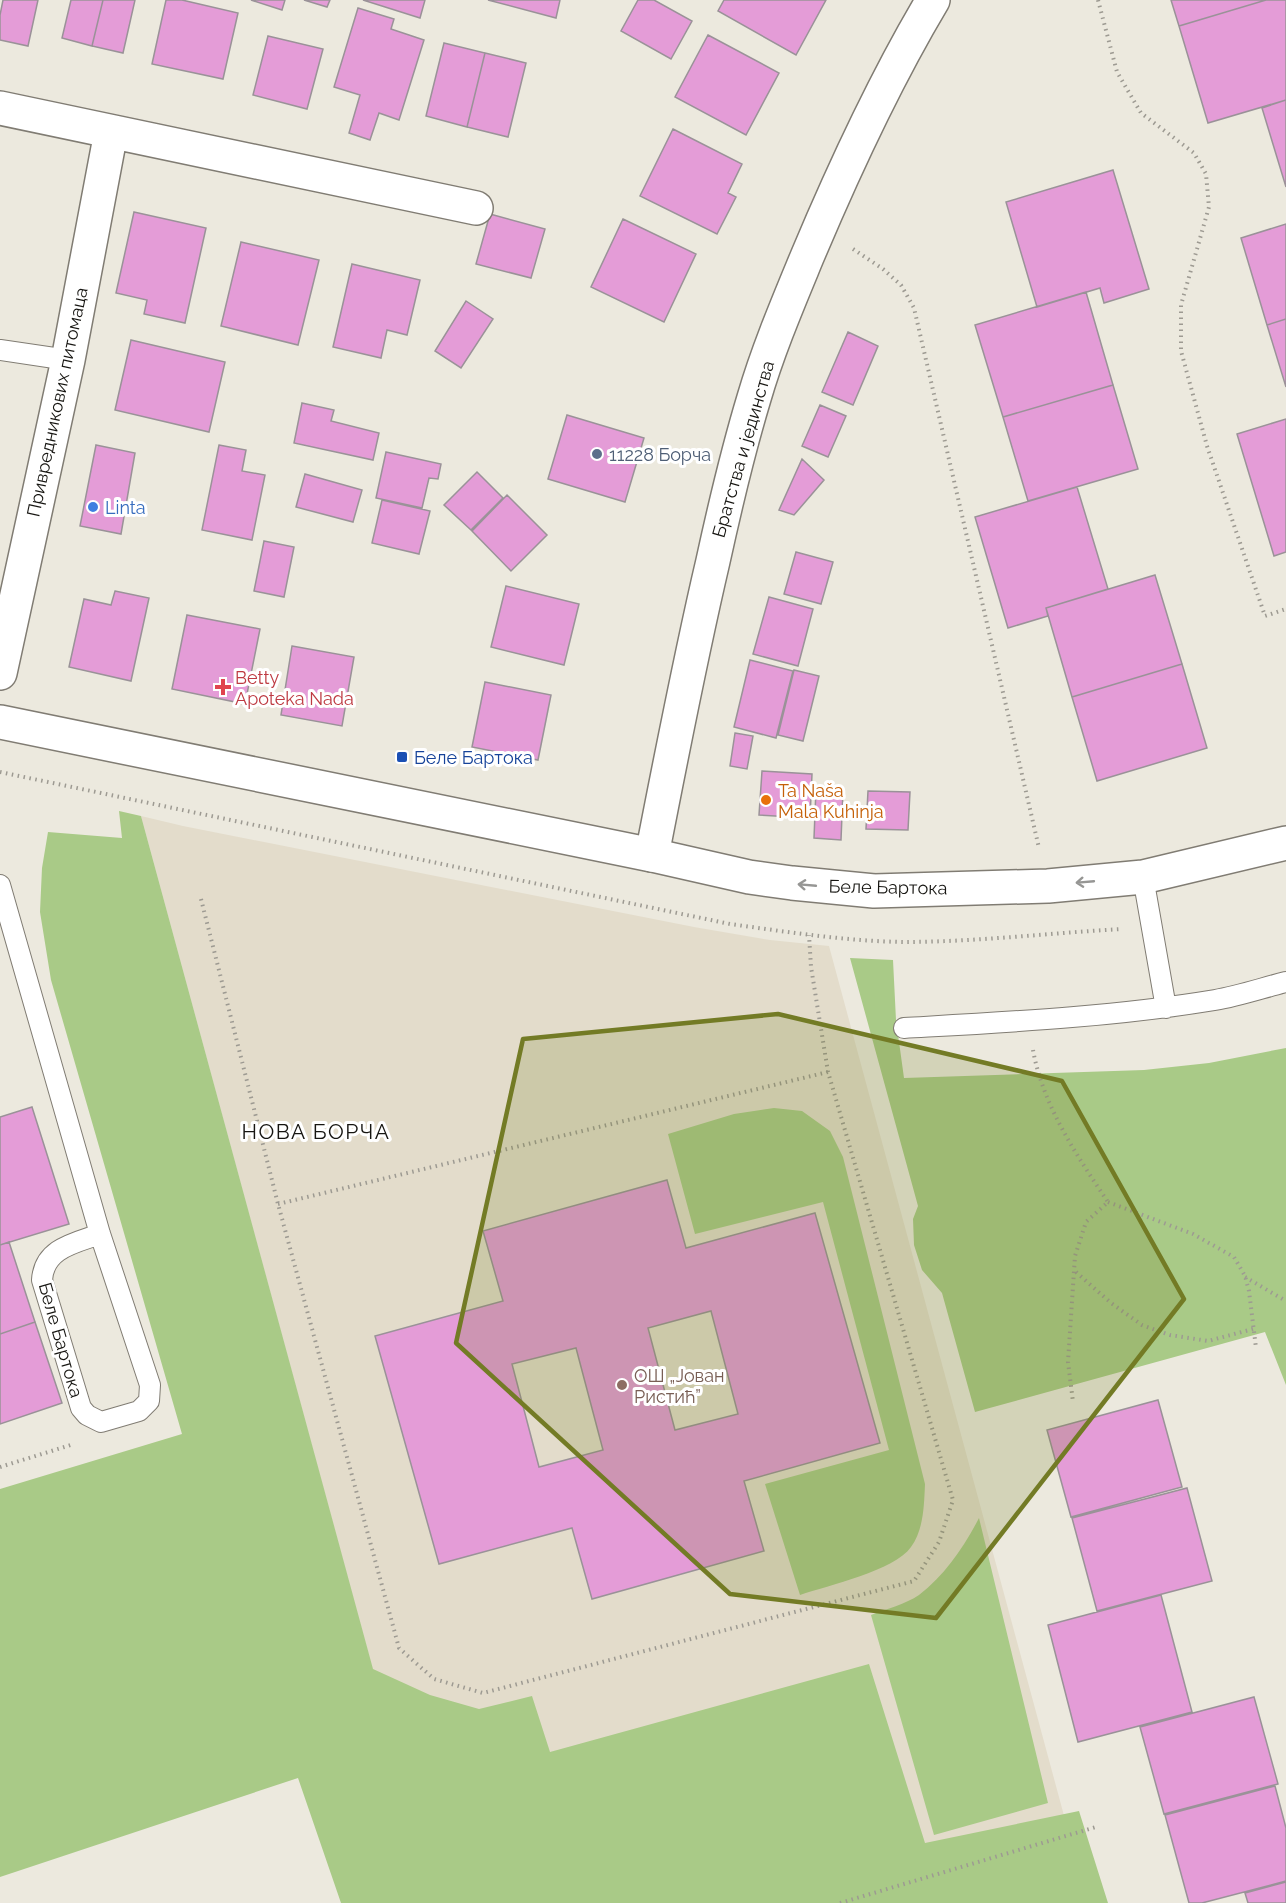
<svg xmlns="http://www.w3.org/2000/svg" width="1286" height="1903" font-family="Raleway,sans-serif">
  <style>
    .built { fill: #e3dccb }
    .green { fill: #a9ca87 }
    .building { fill: #e49cd7; stroke: #9a9298; stroke-width: 1.5; fill-rule: evenodd }
    .lines { fill: none; stroke-linecap: round; stroke-linejoin: round }
    .service-casing { stroke: #807c73; stroke-width: 22 }
    .minor-casing { stroke: #807c73; stroke-width: 36 }
    .tertiary-casing { stroke: #807c73; stroke-width: 36 }
    .path { stroke: #9d9a92; stroke-width: 4; stroke-dasharray: 1.5 4.5; stroke-linecap: butt }
    .service { stroke: #fff; stroke-width: 20 }
    .minor { stroke: #fff; stroke-width: 33 }
    .tertiary { stroke: #fff; stroke-width: 33 }
    .oneway { stroke: #969694 }
    .marked { fill: #737b25; fill-opacity: 0.2; stroke: #737b25; stroke-width: 4.5; stroke-linejoin: round }
    .service-dot { fill: #5c6f8a; stroke: #fff; stroke-width: 2 }
    .shop-dot { fill: #3f7fe0; stroke: #fff; stroke-width: 2 }
    .health-dot { fill: #e0444e; stroke: #fff; stroke-width: 2 }
    .transit-dot { fill: #1a4fb4; stroke: #fff; stroke-width: 2 }
    .food-dot { fill: #e8710a; stroke: #fff; stroke-width: 2 }
    .education-dot { fill: #8d6e63; stroke: #fff; stroke-width: 2 }
    .labels { text-anchor: middle; dominant-baseline: central; stroke-width: 6; stroke-linejoin: round; paint-order: stroke }
    .street-label { font-size: 18px; fill: #161511; stroke: #fff }
    .service-label { font-size: 18px; fill: #4e5e75; stroke: #fff; text-anchor: start }
    .shop-label { font-size: 18px; fill: #366cbe; stroke: #fff; text-anchor: start }
    .health-label { font-size: 18px; fill: #be3a42; stroke: #fff; text-anchor: start }
    .transit-label { font-size: 18px; fill: #164399; stroke: #fff; text-anchor: start }
    .food-label { font-size: 18px; fill: #c56008; stroke: #fff; text-anchor: start }
    .education-label { font-size: 18px; fill: #785e54; stroke: #fff; text-anchor: start }
    .quarter-label { font-size: 21px; letter-spacing: 1.5px; fill: #161511; stroke: #fff }
  </style>
  <rect width="100%" height="100%" fill="#ece9de"/>
  <path class="built" d="M 141,816 L 183,826 L 694,927 L 770,940 L 829,946 L 1066,1823 L 779,1903 L 436,1903 Z"/>
  <path class="green" d="M 119,811 L 141,816 L 373,1669 L 430,1695 L 479,1709 L 532,1696 L 550,1752 L 869,1664 L 925,1843 L 1079,1811 L 1108,1903 L 341,1903 L 298,1778 L 0,1877 L 0,1489 L 182,1434 L 51,980 L 40,912 L 42,868 L 48,832 L 122,838 Z
    M 850,958 L 893,960 L 896,1020 L 904,1078 L 1144,1070 L 1209,1063 L 1286,1048 L 1286,1385 L 1265,1332 L 975,1412 L 942,1293 L 922,1270 L 914,1245 L 913,1219 L 918,1206 Z
    M 774,1108 L 802,1111 L 830,1131 L 843,1157 L 925,1484 C 924,1505 924,1529 911,1547 C 894,1571 829,1585 800,1595 L 765,1484 L 889,1450 L 823,1202 L 695,1234 L 668,1134 L 734,1114 Z
    M 979,1518 L 1048,1803 L 934,1835 L 871,1615 C 886,1609 906,1604 919,1595 C 945,1575 964,1547 979,1518 Z"/>
  <path class="building" d="M 3,0 L 38,0 L 28,46 L 0,40 L 0,15 Z
    M 71,0 L 103,0 L 92,46 L 62,38 Z
    M 103,0 L 135,0 L 123,53 L 92,46 Z
    M 166,0 L 182,0 L 238,13 L 223,79 L 152,64 Z
    M 251,0 L 285,0 L 282,10 Z
    M 304,0 L 330,0 L 327,7 Z
    M 363,0 L 425,0 L 420,18 Z
    M 488,0 L 560,0 L 556,18 Z
    M 638,0 L 654,0 L 692,21 L 671,59 L 621,31 Z
    M 724,0 L 826,0 L 796,55 L 718,11 Z
    M 1171,0 L 1266,0 L 1179,26 Z
    M 1266,0 L 1286,0 L 1286,100 L 1208,123 L 1179,26 Z
    M 358,8 L 394,19 L 391,29 L 424,40 L 399,120 L 379,113 L 370,140 L 349,133 L 360,95 L 334,87 Z
    M 708,35 L 779,73 L 746,135 L 675,97 Z
    M 268,36 L 323,49 L 307,109 L 253,95 Z
    M 444,43 L 485,53 L 467,127 L 426,116 Z
    M 485,53 L 526,63 L 508,137 L 467,127 Z
    M 1286,100 L 1286,187 L 1262,108 Z
    M 673,129 L 742,164 L 728,193 L 736,197 L 717,234 L 640,196 Z
    M 1113,170 L 1149,289 L 1104,303 L 1100,288 L 1037,307 L 1006,202 Z
    M 134,212 L 206,228 L 185,323 L 144,314 L 147,300 L 116,293 Z
    M 490,214 L 545,229 L 531,278 L 476,264 Z
    M 623,219 L 696,254 L 664,322 L 591,287 Z
    M 1286,224 L 1286,319 L 1267,325 L 1241,238 Z
    M 241,242 L 319,260 L 298,345 L 221,326 Z
    M 352,264 L 420,280 L 407,335 L 387,330 L 381,358 L 333,347 Z
    M 1086,292 L 1113,385 L 1003,417 L 975,325 Z
    M 466,301 L 493,319 L 461,368 L 435,351 Z
    M 1286,319 L 1286,387 L 1267,325 Z
    M 848,332 L 878,346 L 853,405 L 822,392 Z
    M 131,340 L 225,362 L 209,432 L 115,410 Z
    M 1113,385 L 1138,469 L 1028,501 L 1003,417 Z
    M 302,403 L 334,410 L 331,421 L 379,433 L 373,460 L 294,443 Z
    M 820,405 L 846,416 L 828,457 L 802,446 Z
    M 567,415 L 644,438 L 625,502 L 548,479 Z
    M 1286,419 L 1286,552 L 1274,556 L 1237,434 Z
    M 96,445 L 135,453 L 121,534 L 80,526 Z
    M 219,445 L 246,450 L 242,471 L 265,475 L 252,540 L 202,530 Z
    M 386,452 L 441,464 L 438,479 L 429,478 L 422,508 L 376,498 Z
    M 802,459 L 824,480 L 794,515 L 779,510 Z
    M 477,472 L 503,498 L 471,530 L 444,505 Z
    M 305,474 L 362,490 L 353,522 L 296,507 Z
    M 1077,487 L 1108,589 L 1046,608 L 1048,616 L 1008,628 L 975,517 Z
    M 507,495 L 547,535 L 511,571 L 472,531 Z
    M 382,500 L 430,511 L 419,554 L 372,543 Z
    M 264,541 L 294,547 L 284,597 L 254,591 Z
    M 796,552 L 833,562 L 821,604 L 784,594 Z
    M 1155,575 L 1182,664 L 1072,697 L 1046,608 Z
    M 506,586 L 579,604 L 564,665 L 491,647 Z
    M 115,591 L 149,598 L 131,681 L 69,667 L 84,599 L 111,605 Z
    M 769,597 L 813,609 L 798,666 L 753,654 Z
    M 187,615 L 260,629 L 245,704 L 172,689 Z
    M 292,646 L 354,657 L 342,726 L 281,715 Z
    M 750,660 L 793,671 L 776,738 L 734,727 Z
    M 1182,664 L 1207,748 L 1097,781 L 1072,697 Z
    M 794,670 L 819,676 L 803,741 L 778,735 Z
    M 485,682 L 551,695 L 538,760 L 472,747 Z
    M 735,733 L 753,736 L 747,769 L 730,766 Z
    M 762,771 L 812,774 L 810,818 L 759,815 Z
    M 816,789 L 843,790 L 841,840 L 814,838 Z
    M 868,791 L 910,792 L 908,830 L 866,829 Z
    M 32,1107 L 69,1224 L 0,1245 L 0,1117 Z
    M 667,1180 L 686,1248 L 815,1213 L 880,1443 L 744,1481 L 764,1551 L 592,1599 L 572,1528 L 439,1564 L 375,1336 L 503,1301 L 483,1231 ZM 711,1311 L 738,1414 L 675,1430 L 648,1328 ZM 576,1348 L 603,1450 L 539,1467 L 512,1364 Z
    M 9,1242 L 35,1322 L 0,1334 L 0,1245 Z
    M 35,1322 L 62,1403 L 0,1424 L 0,1334 Z
    M 1158,1400 L 1182,1487 L 1071,1517 L 1047,1430 Z
    M 1187,1488 L 1212,1581 L 1097,1611 L 1072,1518 Z
    M 1161,1595 L 1192,1712 L 1078,1742 L 1048,1625 Z
    M 1254,1697 L 1278,1784 L 1164,1814 L 1140,1727 Z
    M 1275,1786 L 1286,1828 L 1286,1881 L 1202,1903 L 1189,1903 L 1165,1815 Z
    M 1286,1882 L 1286,1903 L 1248,1903 L 1245,1893 Z"/>
  <g class="lines">
    <defs>
      <path id="service" d="M 0,350 L 68,360
        M 1143,877 L 1166,1008
        M 0,885 L 100,1234 L 150,1385 L 149,1401 L 139,1411 L 101,1422 L 87,1415 L 81,1408 L 42,1280 C 44,1248 75,1243 100,1234
        M 904,1028 C 1008,1022 1112,1017 1215,1000 C 1239,996 1262,988 1286,982"/>
      <path id="minor" d="M 0,108 L 476,208
        M 0,673 L 68,360 L 111,132
        M 652,855 L 749,877 L 792,883 L 874,891 L 1048,886 L 1143,877 L 1286,843"/>
      <path id="tertiary" d="M 0,722 L 652,855 C 671,757 690,659 713,561 C 725,506 738,451 754,398 C 768,350 788,303 807,257 C 844,169 884,82 933,0"/>
    </defs>
    <use href="#service" class="service-casing"/>
    <use href="#minor" class="minor-casing"/>
    <use href="#tertiary" class="tertiary-casing"/>
    <path class="path" d="M 1098,0 L 1117,72 L 1141,113 L 1194,153 L 1206,174 L 1209,207 L 1181,305 L 1181,351 L 1207,446 L 1265,616 L 1286,609
      M 853,249 L 883,269 L 901,285 L 914,308 L 1039,848
      M 0,772 L 730,924 C 788,932 845,941 903,942 C 976,942 1049,933 1122,929
      M 201,899 L 278,1204 L 399,1648 L 434,1679 L 483,1693 L 914,1581 L 939,1542 L 953,1500 L 828,1072 L 811,967 L 809,935
      M 1033,1050 C 1043,1106 1077,1156 1108,1202 L 1086,1222 L 1075,1256 L 1068,1362 L 1073,1402
      M 1108,1202 L 1193,1234 L 1234,1257 L 1245,1276 L 1249,1291 L 1256,1348
      M 278,1204 L 828,1072
      M 1076,1272 L 1111,1303 L 1142,1325 L 1170,1335 L 1208,1341 L 1253,1329
      M 1245,1277 L 1286,1301
      M 0,1467 L 74,1444
      M 840,1903 L 1096,1827"/>
    <use href="#service" class="service"/>
    <use href="#minor" class="minor"/>
    <use href="#tertiary" class="tertiary"/>
  </g>
  <defs><path id="oneway-shaft" d="M-6 0H5M1.5-3L5.5 0L1.5 3" fill="none" stroke-width="1.6" stroke-linecap="round" stroke-linejoin="round" transform="scale(1.5)"/></defs>
  <g class="oneway">
    <use href="#oneway-shaft" transform="translate(1085 882) rotate(175)"/>
    <use href="#oneway-shaft" transform="translate(807 885) rotate(-175)"/>
  </g>
  <path class="marked" d="M 778,1014 L 1062,1081 L 1184,1299 L 936,1618 L 730,1594 L 456,1343 L 523,1039 Z"/>
  <circle class="service-dot" cx="597" cy="454" r="6"/>
  <circle class="shop-dot" cx="93" cy="507" r="6"/>
  <path class="health-dot" d="M220 678h6v6h6v6h-6v6h-6v-6h-6v-6h6z"/>
  <rect class="transit-dot" x="396" y="751" width="12" height="12" rx="3"/>
  <circle class="food-dot" cx="766" cy="800" r="6"/>
  <circle class="education-dot" cx="622" cy="1385" r="6"/>
  <g class="labels">
    <g class="street-label">
      <text transform="translate(57 402) rotate(-78)">Привредникових питомаца</text>
      <text transform="translate(743 449) rotate(-74)">Братства и јединства</text>
      <text transform="translate(888 887) rotate(1)">Беле Бартока</text>
      <text transform="translate(61 1340) rotate(74)">Беле Бартока</text>
    </g>
    <g class="service-label">
      <text x="609" y="454">11228 Борча</text>
    </g>
    <g class="shop-label">
      <text x="105" y="507">Linta</text>
    </g>
    <g class="health-label">
      <text x="235" y="677">Betty<tspan x="235" dy="21">Apoteka Nada</tspan></text>
    </g>
    <g class="transit-label">
      <text x="414" y="757">Беле Бартока</text>
    </g>
    <g class="food-label">
      <text x="778" y="790">Ta Naša<tspan x="778" dy="21">Mala Kuhinja</tspan></text>
    </g>
    <g class="education-label">
      <text x="634" y="1375">ОШ „Јован<tspan x="634" dy="21">Ристић”</tspan></text>
    </g>
    <g class="quarter-label">
      <text x="316" y="1131">НОВА БОРЧА</text>
    </g>
  </g>
</svg>
